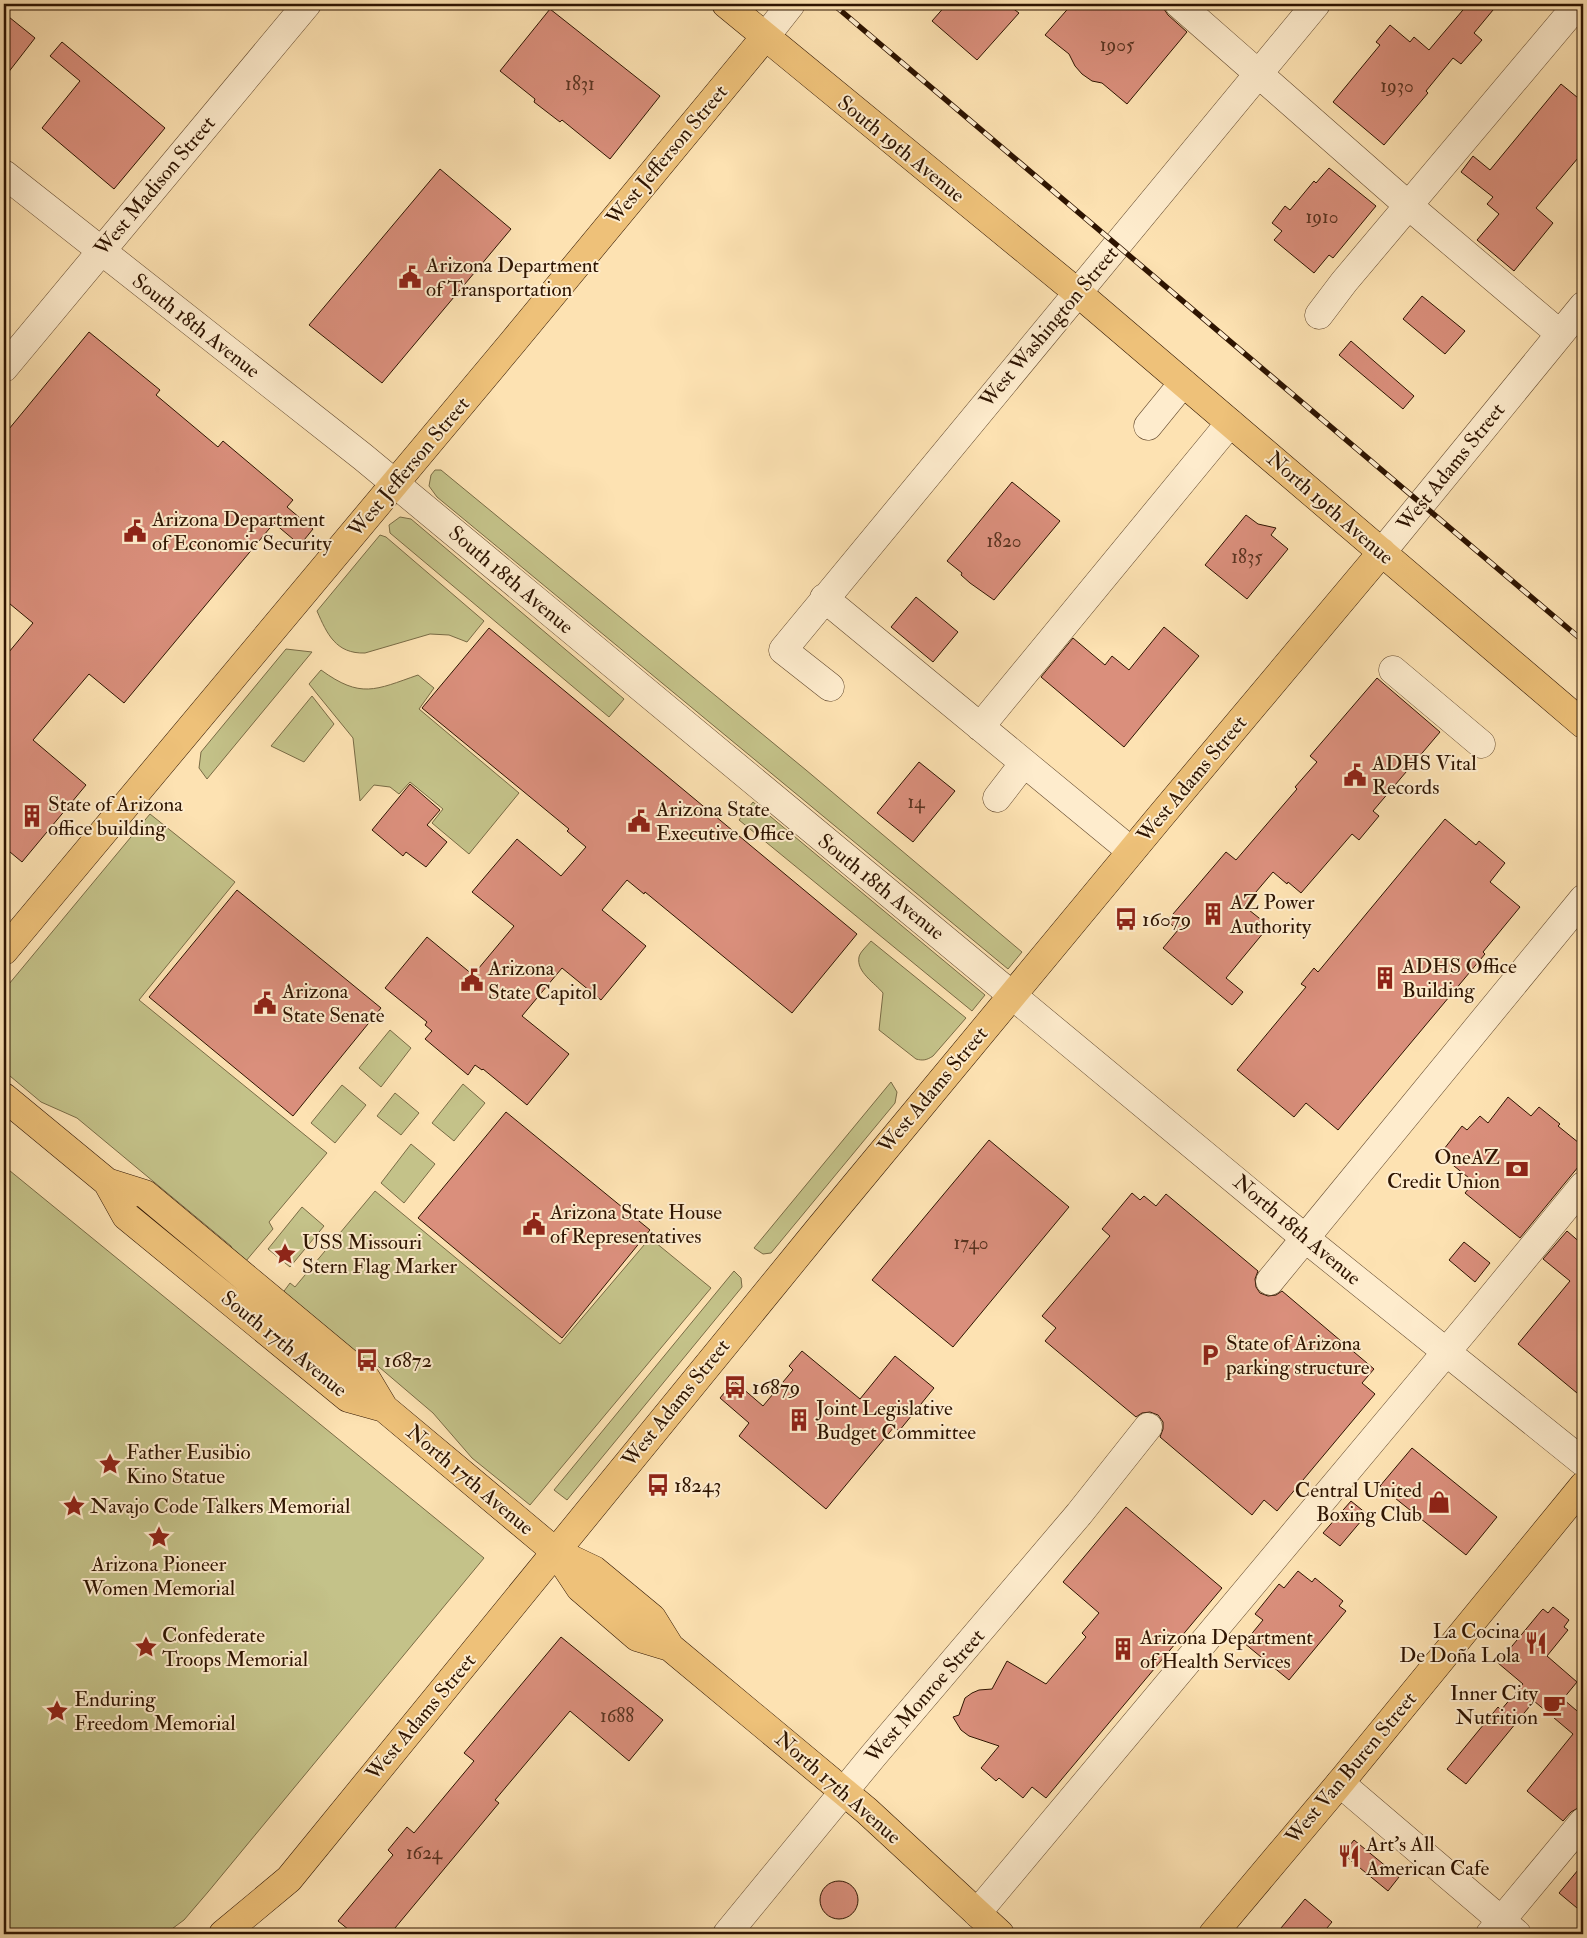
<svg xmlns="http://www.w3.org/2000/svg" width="1587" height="1938" font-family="'IM FELL Double Pica',serif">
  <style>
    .green { fill: #c4c289; stroke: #796b45 }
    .building { fill: #da8f7c; stroke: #2e1401 }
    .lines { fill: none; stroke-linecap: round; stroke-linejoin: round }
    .minor-casing { stroke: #62482d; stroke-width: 29 }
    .major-casing { stroke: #2e1401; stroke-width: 29 }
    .minor { stroke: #feeccd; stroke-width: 28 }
    .major { stroke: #eec179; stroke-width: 28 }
    .rail-casing { stroke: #2e1401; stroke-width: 5.5 }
    .rail { stroke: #feeccd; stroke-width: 4; stroke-dasharray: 11; stroke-linecap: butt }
    .labels { text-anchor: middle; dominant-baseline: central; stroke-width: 4; stroke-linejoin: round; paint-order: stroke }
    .number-label { font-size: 19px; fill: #593320 }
    .street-label { font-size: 21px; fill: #2e1401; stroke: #feeccd }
    .poi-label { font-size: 21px; fill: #2e1401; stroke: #feeccd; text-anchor: start }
  </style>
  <rect width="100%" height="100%" fill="#fde2b2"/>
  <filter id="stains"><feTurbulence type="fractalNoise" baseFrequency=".004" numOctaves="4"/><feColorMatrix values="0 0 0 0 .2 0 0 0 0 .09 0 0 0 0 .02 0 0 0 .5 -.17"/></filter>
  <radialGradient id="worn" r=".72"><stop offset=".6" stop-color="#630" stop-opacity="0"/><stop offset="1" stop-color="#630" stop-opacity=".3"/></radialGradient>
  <path class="green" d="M 435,470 L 441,470 L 806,770 L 1022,952 L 1008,969 L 437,497 L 429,486 L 431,475 Z
    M 400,517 L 411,519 L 624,699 L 609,717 L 390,533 L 389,525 Z
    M 380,535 L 386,537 L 484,621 L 467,642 L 449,635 L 430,634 L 365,653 C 336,654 327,634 317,611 Z
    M 286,649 L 312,652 L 207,779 L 199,768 L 201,752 Z
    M 321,670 C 361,699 375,690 418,675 L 434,688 L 419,709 L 519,793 L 469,854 L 432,823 L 443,809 L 410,782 L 399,794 L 390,787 L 374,785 L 360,801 L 353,738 L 309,684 Z
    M 312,696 L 334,724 L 304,762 L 271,746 Z
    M 753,802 L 985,995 L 972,1011 L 739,820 Z
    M 150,814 L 235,882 L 139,1000 L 327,1153 L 269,1222 L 273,1229 L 240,1268 L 231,1246 L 77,1118 L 41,1102 L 4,1071 L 4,990 Z
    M 871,941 L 966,1018 L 933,1056 C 927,1060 923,1061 916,1059 L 879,1030 L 883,993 C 875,983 856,972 859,957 C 860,952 867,946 871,941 Z
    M 390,1030 L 411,1048 L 381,1087 L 359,1068 Z
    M 891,1082 L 897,1092 L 895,1103 L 771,1253 L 763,1254 L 754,1248 Z
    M 463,1084 L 485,1103 L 454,1141 L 432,1123 Z
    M 342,1085 L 366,1105 L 335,1143 L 311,1123 Z
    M 395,1093 L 419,1113 L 401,1135 L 377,1116 Z
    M 411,1144 L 435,1164 L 404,1203 L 381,1183 Z
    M 4,1166 L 484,1558 L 208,1892 L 184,1920 L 165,1934 L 4,1934 Z
    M 375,1191 L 560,1344 L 650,1238 L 711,1288 L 530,1505 L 472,1458 L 433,1413 L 379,1367 L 337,1346 L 279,1298 L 290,1283 L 295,1287 Z
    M 302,1207 L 324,1226 L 290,1267 L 268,1249 Z
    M 734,1271 L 741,1278 L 742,1287 L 567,1500 L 554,1490 Z"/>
  <path class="building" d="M 947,4 L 1007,4 L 1019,13 L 977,60 L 932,21 Z
    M 1072,4 L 1164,4 L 1164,9 L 1168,15 L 1187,32 L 1127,104 L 1102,83 L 1092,81 L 1082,74 L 1075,66 L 1069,54 L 1045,35 Z
    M 1468,4 L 1498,4 L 1474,33 L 1482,40 L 1461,64 L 1453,58 L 1426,91 L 1428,93 L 1384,145 L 1333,102 L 1380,45 L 1376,42 L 1390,25 L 1410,42 L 1414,37 L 1429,50 Z
    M 550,9 L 660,96 L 610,159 L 562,120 L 560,122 L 534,102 L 535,99 L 500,71 Z
    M 4,13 L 35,38 L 4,78 Z
    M 62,42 L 165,128 L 114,189 L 42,128 L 80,81 L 50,56 Z
    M 1561,84 L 1583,102 L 1583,152 L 1536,208 L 1553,223 L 1514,271 L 1477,240 L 1499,214 L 1487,204 L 1493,197 L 1461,172 L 1473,156 L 1490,170 Z
    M 1329,168 L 1376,206 L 1333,258 L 1329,255 L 1314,273 L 1274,240 L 1282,231 L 1272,223 L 1285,206 L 1290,210 L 1314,181 L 1316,183 Z
    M 440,169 L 511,229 L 382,383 L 309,325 Z
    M 1422,296 L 1465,331 L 1445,354 L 1403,319 Z
    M 89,332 L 160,390 L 156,395 L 218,447 L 223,441 L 293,500 L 287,507 L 313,529 L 300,545 L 274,523 L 124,703 L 89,674 L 33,740 L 86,785 L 22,862 L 4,847 L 4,658 L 33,623 L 4,599 L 4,435 Z
    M 1351,341 L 1414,396 L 1403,409 L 1339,355 Z
    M 1012,482 L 1060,521 L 994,600 L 970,583 L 961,575 L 962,573 L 947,561 Z
    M 1246,515 L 1258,524 L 1276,528 L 1271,535 L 1288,549 L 1247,599 L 1205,565 Z
    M 916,597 L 958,632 L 933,662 L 891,627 Z
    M 1164,627 L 1199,656 L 1124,747 L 1041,677 L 1073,638 L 1105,665 L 1112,656 L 1129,670 Z
    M 489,628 L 857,934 L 792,1013 L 645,892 L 644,894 L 627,880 L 602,910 L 646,946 L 601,1000 L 562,968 L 522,1016 L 569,1054 L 527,1105 L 483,1069 L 482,1070 L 475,1065 L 468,1075 L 425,1039 L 432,1031 L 425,1025 L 427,1022 L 385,988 L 427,937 L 473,975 L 514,926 L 472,892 L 517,839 L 561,876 L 586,847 L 567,831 L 569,829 L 422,708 Z
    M 1377,678 L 1440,732 L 1373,811 L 1379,816 L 1359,840 L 1352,834 L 1301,893 L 1288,882 L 1287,884 L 1273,872 L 1244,906 L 1269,926 L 1226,978 L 1243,992 L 1232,1005 L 1163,948 L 1178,930 L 1167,921 L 1226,852 L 1236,860 L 1297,789 L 1295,787 L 1317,762 L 1310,756 Z
    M 919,762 L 955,791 L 913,842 L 877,813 Z
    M 410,784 L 440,810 L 427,825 L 447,842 L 426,867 L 406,852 L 403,856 L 372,830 Z
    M 1445,819 L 1476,845 L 1479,841 L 1505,863 L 1490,882 L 1520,907 L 1483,952 L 1485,954 L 1338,1130 L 1306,1103 L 1294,1117 L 1237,1070 L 1306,987 L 1301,984 L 1314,968 L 1318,972 Z
    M 237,890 L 381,1008 L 293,1116 L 149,997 Z
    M 1508,1097 L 1531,1116 L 1539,1107 L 1560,1124 L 1558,1126 L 1579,1143 L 1577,1145 L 1583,1150 L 1583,1161 L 1520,1238 L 1465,1193 L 1474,1182 L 1449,1162 L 1453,1157 L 1444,1149 L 1462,1126 L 1467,1130 L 1480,1116 L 1488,1123 Z
    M 506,1112 L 650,1230 L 562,1338 L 418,1218 Z
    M 989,1140 L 1069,1207 L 953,1347 L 872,1280 Z
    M 1132,1193 L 1140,1200 L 1144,1196 L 1156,1206 L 1166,1194 L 1258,1271 L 1255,1279 L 1256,1287 L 1260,1293 L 1268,1296 L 1276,1295 L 1282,1291 L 1374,1369 L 1362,1383 L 1375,1394 L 1277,1511 L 1264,1500 L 1252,1515 L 1160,1437 L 1163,1429 L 1163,1422 L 1158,1415 L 1150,1412 L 1142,1413 L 1136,1417 L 1045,1341 L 1056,1328 L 1042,1316 L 1110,1236 L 1102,1229 Z
    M 1567,1231 L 1583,1245 L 1583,1398 L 1518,1344 L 1570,1281 L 1543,1259 Z
    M 1464,1242 L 1490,1263 L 1475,1282 L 1449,1260 Z
    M 802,1351 L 860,1399 L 895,1356 L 934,1388 L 899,1431 L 894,1427 L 826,1509 L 739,1436 L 749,1423 L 720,1398 L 734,1381 L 763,1406 L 793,1370 L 789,1366 Z
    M 1412,1448 L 1497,1517 L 1466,1555 L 1380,1486 Z
    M 1351,1501 L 1367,1514 L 1340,1546 L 1323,1533 Z
    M 1126,1507 L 1222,1588 L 1046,1798 L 1032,1787 L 1023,1798 L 999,1778 L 996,1781 L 981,1768 L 999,1746 L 969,1736 L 961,1730 L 953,1717 L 959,1715 L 965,1698 L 972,1693 L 979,1690 L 992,1689 L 1007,1661 L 1046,1684 L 1086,1637 L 1082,1633 L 1099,1613 L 1063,1582 Z
    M 1298,1571 L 1312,1582 L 1315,1578 L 1343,1601 L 1339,1606 L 1346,1611 L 1289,1680 L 1244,1643 L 1263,1620 L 1255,1614 L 1279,1584 L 1284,1588 Z
    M 1553,1607 L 1569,1620 L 1564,1627 L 1568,1630 L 1547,1656 L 1577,1682 L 1563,1699 L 1583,1716 L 1583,1805 L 1571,1812 L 1563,1821 L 1527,1791 L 1573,1734 L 1534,1701 L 1466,1784 L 1447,1769 L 1498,1707 L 1501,1710 L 1523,1684 L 1498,1663 L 1541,1611 L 1543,1609 L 1548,1613 Z
    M 561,1637 L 663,1720 L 629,1761 L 570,1711 L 495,1800 L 499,1803 L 390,1934 L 354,1934 L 338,1921 L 393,1855 L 388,1850 L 407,1827 L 414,1833 L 474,1761 L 464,1753 Z
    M 1354,1840 L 1399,1877 L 1388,1891 L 1343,1854 Z
    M 1583,1864 L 1583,1913 L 1559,1893 Z
    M820 1900a19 19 0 1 1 38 0a19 19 0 1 1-38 0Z
    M 1305,1899 L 1332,1922 L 1322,1934 L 1276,1934 Z"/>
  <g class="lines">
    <defs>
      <path id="minor" d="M 1179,4 L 1409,206 L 1560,334
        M 765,37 L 791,4
        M 4,174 L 363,457 L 1306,1239 L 1583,1462
        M 1319,315 L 1344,282 L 1578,4
        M 4,368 L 307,4
        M 1148,426 L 1183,383
        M 1382,552 L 1583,306
        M 824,598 L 1131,851
        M 1393,670 L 1481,744
        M 830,687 L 783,650 L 1316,4
        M 980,727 L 1230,423
        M 997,798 L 1024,763
        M 1270,1281 L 1583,899
        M 1340,1783 L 1517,1934
        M 977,1913 L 1473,1320 L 1583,1186
        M 727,1934 L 873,1756 L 1079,1514 L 1148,1427
        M 1490,1934 L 1583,1822"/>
      <path id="major" d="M 726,4 L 1078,293 L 1583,724
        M 4,951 L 513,342 L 765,37
        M 4,1097 L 107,1182 L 126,1216 L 348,1398 L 384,1408
        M 107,1182 L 145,1194 L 366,1378 L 384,1408 L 556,1552 L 594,1570 L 652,1618 L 670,1647 L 867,1811 L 1000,1934
        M 556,1552 L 580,1588 L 637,1637 L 670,1647
        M 223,1934 L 289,1879 L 818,1230 L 1159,818 L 1382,552
        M 1213,1934 L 1340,1783 L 1583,1486"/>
    </defs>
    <use href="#minor" class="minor-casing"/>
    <use href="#major" class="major-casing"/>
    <use href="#minor" class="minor"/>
    <use href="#major" class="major"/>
    <defs>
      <path id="rail" d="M 833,4 L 1583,641"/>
    </defs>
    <use href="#rail" class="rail-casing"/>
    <use href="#rail" class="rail"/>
  </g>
  <defs>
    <symbol id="civic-bare" viewBox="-9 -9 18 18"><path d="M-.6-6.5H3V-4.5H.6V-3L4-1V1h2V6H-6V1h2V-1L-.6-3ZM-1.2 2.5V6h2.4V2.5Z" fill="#8f2418" stroke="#feeccd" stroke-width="2.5" paint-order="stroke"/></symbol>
    <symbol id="building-bare" viewBox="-9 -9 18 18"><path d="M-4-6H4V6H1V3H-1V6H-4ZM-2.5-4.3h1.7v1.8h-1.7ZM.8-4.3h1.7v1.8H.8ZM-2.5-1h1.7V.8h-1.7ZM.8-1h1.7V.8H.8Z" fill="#8f2418" stroke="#feeccd" stroke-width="2.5" paint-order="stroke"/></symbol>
    <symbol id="bus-bare" viewBox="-9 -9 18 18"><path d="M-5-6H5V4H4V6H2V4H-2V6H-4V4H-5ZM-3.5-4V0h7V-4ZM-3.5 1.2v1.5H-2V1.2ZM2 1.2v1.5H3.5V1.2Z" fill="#8f2418" stroke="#feeccd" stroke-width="2.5" paint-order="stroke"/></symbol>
    <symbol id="bank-bare" viewBox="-9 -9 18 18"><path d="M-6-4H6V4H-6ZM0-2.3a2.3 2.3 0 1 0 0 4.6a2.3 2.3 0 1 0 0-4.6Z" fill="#8f2418" stroke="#feeccd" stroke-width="2.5" paint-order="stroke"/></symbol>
    <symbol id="sight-bare" viewBox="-9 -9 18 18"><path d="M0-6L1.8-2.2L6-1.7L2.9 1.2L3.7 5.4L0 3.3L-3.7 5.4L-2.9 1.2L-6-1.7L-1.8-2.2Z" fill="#8f2418" stroke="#feeccd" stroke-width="2.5" paint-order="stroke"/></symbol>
    <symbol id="parking-bare" viewBox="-9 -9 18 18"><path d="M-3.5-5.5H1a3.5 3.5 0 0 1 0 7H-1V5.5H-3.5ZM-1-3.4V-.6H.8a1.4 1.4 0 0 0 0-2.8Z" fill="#8f2418" stroke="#feeccd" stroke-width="2.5" paint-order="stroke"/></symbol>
    <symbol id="shop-bare" viewBox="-9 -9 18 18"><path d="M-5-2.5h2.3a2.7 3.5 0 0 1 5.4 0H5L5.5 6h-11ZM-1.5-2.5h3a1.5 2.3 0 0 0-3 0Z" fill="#8f2418" stroke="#feeccd" stroke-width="2.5" paint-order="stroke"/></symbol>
    <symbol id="restaurant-bare" viewBox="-9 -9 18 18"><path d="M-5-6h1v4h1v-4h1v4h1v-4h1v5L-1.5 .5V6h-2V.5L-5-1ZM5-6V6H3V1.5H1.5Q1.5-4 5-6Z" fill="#8f2418" stroke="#feeccd" stroke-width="2.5" paint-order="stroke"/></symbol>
    <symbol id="cafe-bare" viewBox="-9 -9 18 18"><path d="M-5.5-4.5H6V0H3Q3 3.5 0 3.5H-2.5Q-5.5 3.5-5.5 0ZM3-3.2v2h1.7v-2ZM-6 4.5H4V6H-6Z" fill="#8f2418" stroke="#feeccd" stroke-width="2.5" paint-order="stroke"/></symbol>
  </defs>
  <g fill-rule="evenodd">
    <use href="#civic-bare" x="394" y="261" width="32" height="32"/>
    <use href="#civic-bare" x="119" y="515" width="32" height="32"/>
    <use href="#civic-bare" x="1339" y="759" width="32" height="32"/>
    <use href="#building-bare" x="16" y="800" width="32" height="32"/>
    <use href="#civic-bare" x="623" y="805" width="32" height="32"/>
    <use href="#building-bare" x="1197" y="898" width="32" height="32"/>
    <use href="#bus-bare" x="1110" y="903" width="32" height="32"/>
    <use href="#building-bare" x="1369" y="962" width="32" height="32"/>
    <use href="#civic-bare" x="456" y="964" width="32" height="32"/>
    <use href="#civic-bare" x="249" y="987" width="32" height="32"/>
    <use href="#bank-bare" x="1501" y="1153" width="32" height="32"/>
    <use href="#civic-bare" x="518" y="1208" width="32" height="32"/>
    <use href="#sight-bare" x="269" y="1238" width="32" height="32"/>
    <use href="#parking-bare" x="1194" y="1339" width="32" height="32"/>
    <use href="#bus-bare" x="351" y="1344" width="32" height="32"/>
    <use href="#bus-bare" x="719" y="1371" width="32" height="32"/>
    <use href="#building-bare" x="783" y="1404" width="32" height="32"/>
    <use href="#sight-bare" x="94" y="1448" width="32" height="32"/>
    <use href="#bus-bare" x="642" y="1469" width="32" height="32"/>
    <use href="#shop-bare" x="1423" y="1486" width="32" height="32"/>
    <use href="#sight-bare" x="58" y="1490" width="32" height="32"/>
    <use href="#sight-bare" x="143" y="1521" width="32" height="32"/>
    <use href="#restaurant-bare" x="1520" y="1627" width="32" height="32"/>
    <use href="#sight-bare" x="130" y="1631" width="32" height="32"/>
    <use href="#building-bare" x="1107" y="1633" width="32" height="32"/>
    <use href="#cafe-bare" x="1538" y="1689" width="32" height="32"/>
    <use href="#sight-bare" x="41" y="1695" width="32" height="32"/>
    <use href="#restaurant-bare" x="1333" y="1840" width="32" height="32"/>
  </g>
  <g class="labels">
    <g class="number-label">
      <text x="1117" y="45">1905</text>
      <text x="580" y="84">1831</text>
      <text x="1397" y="86">1930</text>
      <text x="1322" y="217">1910</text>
      <text x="1004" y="541">1820</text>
      <text x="1247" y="557">1835</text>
      <text x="916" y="802">14</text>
      <text x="971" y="1243">1740</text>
      <text x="617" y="1716">1688</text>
      <text x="424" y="1853">1624</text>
    </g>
    <g class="street-label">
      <text transform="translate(901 149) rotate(39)">South 19th Avenue</text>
      <text transform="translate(667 155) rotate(-50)">West Jefferson Street</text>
      <text transform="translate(155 186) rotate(-50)">West Madison Street</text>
      <text transform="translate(196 326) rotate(38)">South 18th Avenue</text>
      <text transform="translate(1049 327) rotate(-50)">West Washington Street</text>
      <text transform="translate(409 467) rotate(-50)">West Jefferson Street</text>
      <text transform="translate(1451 467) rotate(-51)">West Adams Street</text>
      <text transform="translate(1330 508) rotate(41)">North 19th Avenue</text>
      <text transform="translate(511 580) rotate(40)">South 18th Avenue</text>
      <text transform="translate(1192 779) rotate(-50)">West Adams Street</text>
      <text transform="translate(881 887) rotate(39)">South 18th Avenue</text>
      <text transform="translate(933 1090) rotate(-50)">West Adams Street</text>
      <text transform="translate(1297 1230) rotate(40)">North 18th Avenue</text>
      <text transform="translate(284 1344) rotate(39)">South 17th Avenue</text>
      <text transform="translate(676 1403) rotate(-51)">West Adams Street</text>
      <text transform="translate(470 1480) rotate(40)">North 17th Avenue</text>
      <text transform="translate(925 1696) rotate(-49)">West Monroe Street</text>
      <text transform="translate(421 1717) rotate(-50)">West Adams Street</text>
      <text transform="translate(1351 1768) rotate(-50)">West Van Buren Street</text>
      <text transform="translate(838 1788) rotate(41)">North 17th Avenue</text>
    </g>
    <g class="poi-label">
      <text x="426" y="265">Arizona Department<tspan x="426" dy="24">of Transportation</tspan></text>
      <text x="152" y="519">Arizona Department<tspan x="152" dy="24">of Economic Security</tspan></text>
      <text x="1372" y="763">ADHS Vital<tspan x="1372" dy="24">Records</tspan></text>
      <text x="48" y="804">State of Arizona<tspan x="48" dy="24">office building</tspan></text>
      <text x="656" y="809">Arizona State<tspan x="656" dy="24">Executive Office</tspan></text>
      <text x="1230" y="902">AZ Power<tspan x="1230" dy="24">Authority</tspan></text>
      <text x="1142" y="919">16079</text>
      <text x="1402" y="966">ADHS Office<tspan x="1402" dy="24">Building</tspan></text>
      <text x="488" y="968">Arizona<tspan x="488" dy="24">State Capitol</tspan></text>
      <text x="282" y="991">Arizona<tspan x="282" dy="24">State Senate</tspan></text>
      <text x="1500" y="1157" text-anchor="end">OneAZ<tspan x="1500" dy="24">Credit Union</tspan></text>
      <text x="550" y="1212">Arizona State House<tspan x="550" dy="24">of Representatives</tspan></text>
      <text x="302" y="1242">USS Missouri<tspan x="302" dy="24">Stern Flag Marker</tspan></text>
      <text x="1226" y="1343">State of Arizona<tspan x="1226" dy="24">parking structure</tspan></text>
      <text x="384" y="1360">16872</text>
      <text x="752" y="1387">16879</text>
      <text x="816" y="1408">Joint Legislative<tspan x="816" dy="24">Budget Committee</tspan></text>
      <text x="126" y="1452">Father Eusibio<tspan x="126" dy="24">Kino Statue</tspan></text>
      <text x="674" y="1485">18243</text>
      <text x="1422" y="1490" text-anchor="end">Central United<tspan x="1422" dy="24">Boxing Club</tspan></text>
      <text x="90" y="1506">Navajo Code Talkers Memorial</text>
      <text x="159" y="1564" text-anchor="middle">Arizona Pioneer<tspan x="159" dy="24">Women Memorial</tspan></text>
      <text x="1520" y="1631" text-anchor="end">La Cocina<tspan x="1520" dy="24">De Doña Lola</tspan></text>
      <text x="162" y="1635">Confederate<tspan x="162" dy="24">Troops Memorial</tspan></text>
      <text x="1140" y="1637">Arizona Department<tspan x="1140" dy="24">of Health Services</tspan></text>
      <text x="1538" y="1693" text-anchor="end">Inner City<tspan x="1538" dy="24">Nutrition</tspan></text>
      <text x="74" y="1699">Enduring<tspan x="74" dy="24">Freedom Memorial</tspan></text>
      <text x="1366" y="1844">Art's All<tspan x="1366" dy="24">American Cafe</tspan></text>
    </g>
  </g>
  <rect width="1587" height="1938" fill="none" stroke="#fde2b2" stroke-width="20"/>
  <rect x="5" y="5" width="1577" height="1928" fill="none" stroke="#2e1401" stroke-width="2.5"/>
  <rect x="10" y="10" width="1567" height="1918" fill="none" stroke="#2e1401"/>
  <rect width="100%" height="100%" filter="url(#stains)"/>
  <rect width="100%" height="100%" fill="url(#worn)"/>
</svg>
